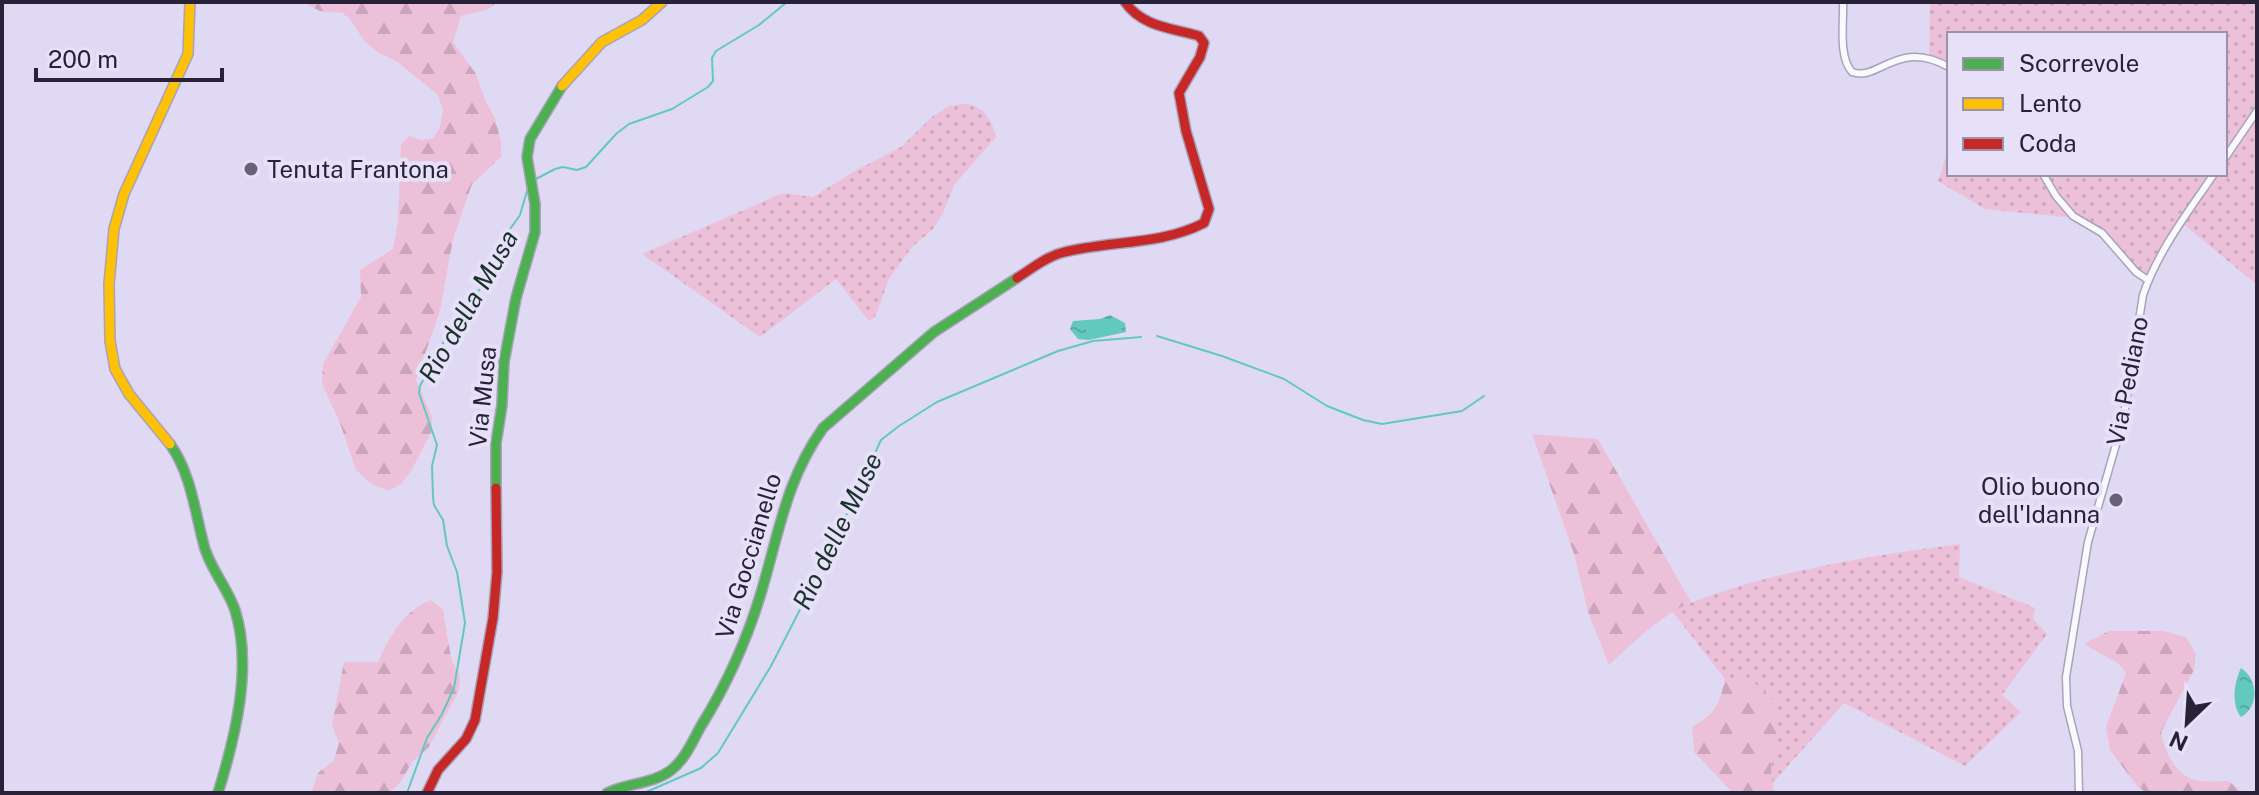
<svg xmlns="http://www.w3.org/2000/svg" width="2259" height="795" font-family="'Public Sans',sans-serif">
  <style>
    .green { fill: url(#green-dots) }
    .forest { fill: url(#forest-firs) }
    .water { fill: url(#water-ripples) }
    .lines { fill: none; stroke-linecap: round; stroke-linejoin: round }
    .stream { stroke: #63c9be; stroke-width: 2 }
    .street-casing { stroke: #a9a3b9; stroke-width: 9 }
    .fast-casing { stroke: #a9a3b9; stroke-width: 12 }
    .slow-casing { stroke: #a9a3b9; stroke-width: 12 }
    .jam-casing { stroke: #a9a3b9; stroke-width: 12 }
    .street { stroke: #faf9fd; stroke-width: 6 }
    .fast { stroke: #4caf50; stroke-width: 9 }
    .slow { stroke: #ffc107; stroke-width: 9 }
    .jam { stroke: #c62828; stroke-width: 9 }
    .poi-dot { fill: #686279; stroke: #e6e0f8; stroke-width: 3 }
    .labels { text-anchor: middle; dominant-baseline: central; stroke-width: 8; stroke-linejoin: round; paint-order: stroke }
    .poi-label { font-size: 24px; fill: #282238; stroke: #e6e0f8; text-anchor: start }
    .street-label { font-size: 24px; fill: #282238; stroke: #e6e0f8 }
    .water-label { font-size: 26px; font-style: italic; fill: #1a312c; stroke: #e6e0f8 }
  </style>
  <defs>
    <pattern id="green-dots" width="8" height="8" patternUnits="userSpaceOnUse" patternTransform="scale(2)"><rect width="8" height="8" fill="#edc0da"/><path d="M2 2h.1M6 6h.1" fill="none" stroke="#cba5bc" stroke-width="1.8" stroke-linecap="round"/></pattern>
    <pattern id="forest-firs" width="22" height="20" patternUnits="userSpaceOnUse" patternTransform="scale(2)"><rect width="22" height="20" fill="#edc0da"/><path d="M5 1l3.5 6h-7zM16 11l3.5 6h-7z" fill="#cba5bc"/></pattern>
    <pattern id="water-ripples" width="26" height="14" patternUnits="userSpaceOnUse" patternTransform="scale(2)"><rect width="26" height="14" fill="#63c9be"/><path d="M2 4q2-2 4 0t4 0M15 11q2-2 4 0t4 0" fill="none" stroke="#56aca4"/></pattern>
  </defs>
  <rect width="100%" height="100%" fill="#e0d9f3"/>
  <path class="green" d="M 1930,2 L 2257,2 L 2257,285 L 2182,223 L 2148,278 L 2084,219 L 1985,209 L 1938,181 L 1949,147 L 1949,174 L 2225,174 L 2225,34 L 1949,34 L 1949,70 L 1929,60 Z
    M 963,104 C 983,104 992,119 996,137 L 954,185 L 943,213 L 933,229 L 912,247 L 889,279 L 875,317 L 869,321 L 836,279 L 760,337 L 642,254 L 783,193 L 813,197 L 853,172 L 901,147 L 933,116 L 949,106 Z
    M 1960,544 L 1959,577 L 2035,608 L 2033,619 L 2047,634 L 2002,695 L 2021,712 L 1965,766 L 1844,703 L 1770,786 L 1746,676 L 1725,679 L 1672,611 C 1754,574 1871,555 1960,544 Z"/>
  <path class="forest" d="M 302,2 L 498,2 L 486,10 L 461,16 L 453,42 L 476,74 L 485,100 L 495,118 L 501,141 L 501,157 L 472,184 L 453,239 L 440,311 L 416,380 L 432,417 L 432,431 L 411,471 L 401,484 L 388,491 L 370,483 L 356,470 L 340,423 L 322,384 L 323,364 L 361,297 L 360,270 L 393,249 L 398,222 L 401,144 L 409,136 L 421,140 L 433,138 L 440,127 L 443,110 L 438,95 L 396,61 L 379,53 L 365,42 L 349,18 L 342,13 L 320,11 Z
    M 1532,434 L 1598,439 L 1691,602 C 1659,617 1635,641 1609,665 L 1588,612 L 1574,554 Z
    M 431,600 L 443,610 L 451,658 L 460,677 L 459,690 L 429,747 L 412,762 L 400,783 L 388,793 L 311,793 L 318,773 L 334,760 L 339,743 L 332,725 L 344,662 L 378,662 C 390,636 403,611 431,600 Z
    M 2109,631 L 2164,631 L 2186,637 L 2196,654 L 2194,670 L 2161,732 C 2165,751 2174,774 2195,780 C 2205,783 2218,781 2229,781 L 2242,793 L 2147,793 L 2138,787 L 2110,750 L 2106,727 L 2126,673 L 2119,664 L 2084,644 Z
    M 1746,676 L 1776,702 L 1774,722 L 1777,728 L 1771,769 L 1774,793 L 1733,793 L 1694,752 L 1692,727 C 1716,713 1719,706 1725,679 Z"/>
  <path class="water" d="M 1110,315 L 1125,323 L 1126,332 L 1089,340 L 1078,339 L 1070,329 L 1073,321 L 1100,319 Z
    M 2241,668 C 2259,680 2259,707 2241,717 C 2231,705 2234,682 2241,668 Z"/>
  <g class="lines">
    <path class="stream" d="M 534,180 L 555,169 L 563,167 L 577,170 L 586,167 L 616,134 L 629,124 L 672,109 L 708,87 L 713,81 L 712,58 L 716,51 L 759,25 L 787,2
      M 1157,336 L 1222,356 L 1284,379 L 1327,406 L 1363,420 L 1382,424 L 1462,411 L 1484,396
      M 407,793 L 427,738 L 442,714 L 454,688 L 465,623 L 457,572 L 447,546 L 443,520 L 434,505 L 433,497 L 432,466 L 437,445 L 419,393 L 420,386 L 457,317 L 480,289 L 508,232 L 520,215 L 529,184
      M 644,793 L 701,768 L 718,753 L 771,666 L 826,559 L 881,440 L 899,426 L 937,402 L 1058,351 L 1093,341 L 1141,337"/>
    <defs>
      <path id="street" d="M 1843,2 C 1844,22 1838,57 1852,72 C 1879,82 1897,38 1949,67
        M 2225,158 L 2257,111
        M 2043,174 L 2056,196 L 2073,216 L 2102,233 L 2136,272 L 2148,280
        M 2079,793 L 2078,751 L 2067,706 L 2066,677 L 2088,542 L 2123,420 L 2143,295 C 2158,251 2188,212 2214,174"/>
      <path id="fast" d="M 170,444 C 192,475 195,514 205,549 C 212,571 228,589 235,610 C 253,667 235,738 218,793
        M 496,488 L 496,443 L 502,405 L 504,362 L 516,298 L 535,232 L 535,204 L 527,157 L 530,139 L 562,86
        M 607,793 C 627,783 652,784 670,771 C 685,760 692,742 701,726 C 727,684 747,640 761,593 C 779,533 786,480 823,428 L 934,332 L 1017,278"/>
      <path id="slow" d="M 562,86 L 602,42 L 642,20 L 662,2
        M 170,444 L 129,394 L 115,369 L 110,341 L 109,284 L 114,229 L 124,194 L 188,54 L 190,2"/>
      <path id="jam" d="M 1017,278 C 1031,269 1046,257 1061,253 C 1109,240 1159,246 1204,223 L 1209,209 L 1186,131 L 1179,93 L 1200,57 L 1204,43 L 1199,36 C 1172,28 1142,27 1125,2
        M 427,793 L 438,770 L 466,739 L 475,720 L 493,618 L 497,572 L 496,488"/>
    </defs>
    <use href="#street" class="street-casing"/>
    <use href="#fast" class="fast-casing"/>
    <use href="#slow" class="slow-casing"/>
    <use href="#jam" class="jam-casing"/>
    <use href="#street" class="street"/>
    <use href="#fast" class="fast"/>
    <use href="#slow" class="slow"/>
    <use href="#jam" class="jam"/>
  </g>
  <g class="poi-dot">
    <circle cx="251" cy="169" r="8"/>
    <circle cx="2116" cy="500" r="8"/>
  </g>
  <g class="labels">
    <g class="poi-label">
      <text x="267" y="169">Tenuta Frantona</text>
      <text x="2100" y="486" text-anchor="end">Olio buono<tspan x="2100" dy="28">dell'Idanna</tspan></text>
    </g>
    <g class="street-label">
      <text transform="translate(2127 381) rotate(-79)">Via Pediano</text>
      <text transform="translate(482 397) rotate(-84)">Via Musa</text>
      <text transform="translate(748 556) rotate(-73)">Via Goccianello</text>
    </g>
    <g class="water-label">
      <text transform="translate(468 306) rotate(-60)">Rio della Musa</text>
      <text transform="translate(837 531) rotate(-64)">Rio delle Muse</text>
    </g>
  </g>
  <rect width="2259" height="795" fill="none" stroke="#282238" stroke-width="8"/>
  <rect x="1947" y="32" width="280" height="144" fill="#e6e0f8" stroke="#9a94ab" stroke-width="2"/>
  <rect x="1963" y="58" width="40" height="12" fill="#4caf50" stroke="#9a94ab" stroke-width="2"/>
  <text x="2019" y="72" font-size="24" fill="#282238">Scorrevole</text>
  <rect x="1963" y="98" width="40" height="12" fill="#ffc107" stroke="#9a94ab" stroke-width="2"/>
  <text x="2019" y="112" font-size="24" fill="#282238">Lento</text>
  <rect x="1963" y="138" width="40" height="12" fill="#c62828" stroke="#9a94ab" stroke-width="2"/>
  <text x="2019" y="152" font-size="24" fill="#282238">Coda</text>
  <g transform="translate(2187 723) rotate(205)" stroke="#e6e0f8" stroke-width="6" paint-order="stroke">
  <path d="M0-6L14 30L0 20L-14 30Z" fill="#282238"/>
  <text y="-12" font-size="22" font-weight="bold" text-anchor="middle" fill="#282238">N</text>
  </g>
  <path d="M36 68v12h186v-12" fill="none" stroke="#282238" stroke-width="4"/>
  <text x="48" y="68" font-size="24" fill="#282238" stroke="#e6e0f8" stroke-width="6" paint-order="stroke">200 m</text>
</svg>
